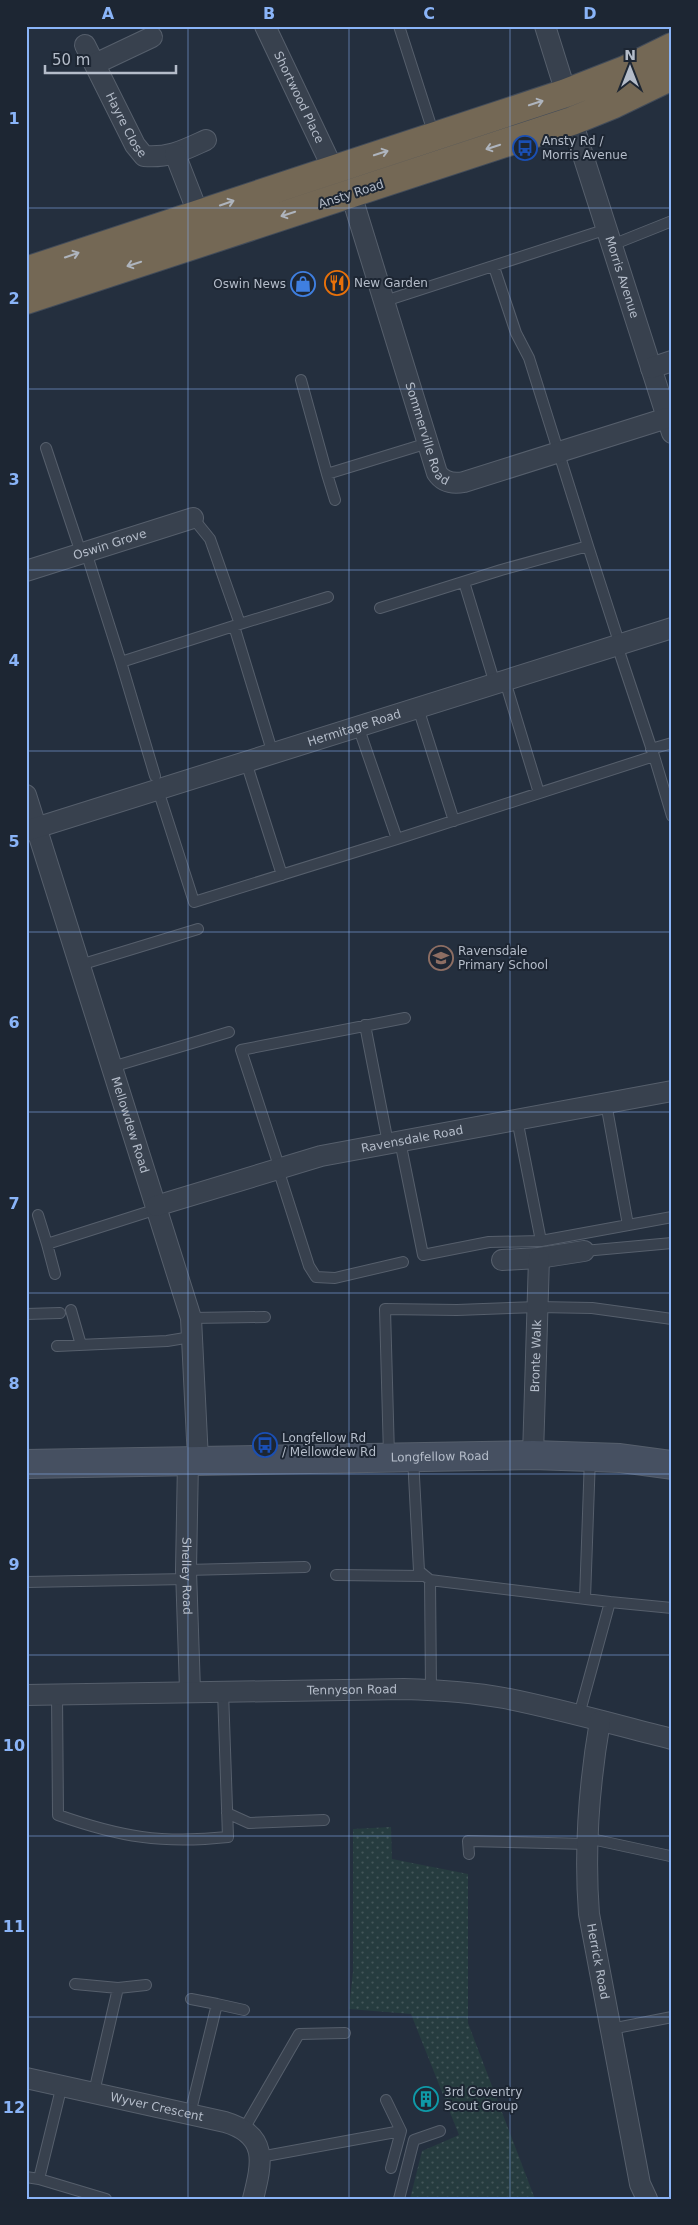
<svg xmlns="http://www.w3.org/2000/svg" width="698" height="2225" font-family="'DejaVu Sans',sans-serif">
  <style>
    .grass { fill: url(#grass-dots) }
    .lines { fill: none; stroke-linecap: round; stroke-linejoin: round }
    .lane-casing { stroke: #565f6c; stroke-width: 12 }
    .street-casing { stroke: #565f6c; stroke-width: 22 }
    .secondary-casing { stroke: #565f6c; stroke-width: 30 }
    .highway-casing { stroke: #434c59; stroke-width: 30 }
    .lane { stroke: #38414e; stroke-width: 10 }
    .street { stroke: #38414e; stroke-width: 20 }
    .secondary { stroke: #465061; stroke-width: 28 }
    .highway { stroke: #746855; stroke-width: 28 }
    .oneway { stroke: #aeb4bd }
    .grid { fill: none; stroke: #8ab4f8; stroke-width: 1; stroke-opacity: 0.55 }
    .labels { text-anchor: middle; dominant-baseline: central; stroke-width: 4; stroke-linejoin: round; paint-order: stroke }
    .street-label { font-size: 12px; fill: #b4bcc9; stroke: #1d2633 }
    .poi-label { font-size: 12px; fill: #b4bcc9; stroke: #1d2633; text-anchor: start }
    .neatline { fill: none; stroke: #8ab4f8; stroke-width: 2 }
    .grid-label { font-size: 16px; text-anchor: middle; font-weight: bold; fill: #8ab4f8 }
  </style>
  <defs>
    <pattern id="grass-dots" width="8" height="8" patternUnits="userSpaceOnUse" patternTransform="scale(1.25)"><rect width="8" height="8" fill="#263c3f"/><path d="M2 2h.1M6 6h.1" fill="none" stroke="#435659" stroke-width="1.8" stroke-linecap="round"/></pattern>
  </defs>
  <rect width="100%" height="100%" fill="#242f3e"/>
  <path class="grass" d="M 391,1827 L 392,1859 L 468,1874 L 468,2023 L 535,2199 L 410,2199 L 422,2151 L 459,2135 L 411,2014 L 349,2009 L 353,1972 L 353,1829 Z"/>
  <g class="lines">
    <defs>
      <path id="lane" d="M 399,26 L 434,135
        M 612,245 L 672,221
        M 494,267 L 516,333 L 529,358 L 588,546
        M 385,301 L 607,229
        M 301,380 L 327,474
        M 46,448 L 81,553
        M 335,500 L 327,474 L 428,443
        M 193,518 L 210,539 L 240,624 L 328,597
        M 86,552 L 121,662 L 240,624
        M 464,582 L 495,684
        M 380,608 L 501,570 L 588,546 L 620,645
        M 234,626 L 273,754
        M 121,662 L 155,776
        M 505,681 L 539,793
        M 418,708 L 454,821
        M 358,726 L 397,839
        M 651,749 L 672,743
        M 654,756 L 672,816
        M 246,762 L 282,875
        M 158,790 L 194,902 L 397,839 L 654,756 L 617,645
        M 80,965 L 198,929
        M 365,1025 L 388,1143
        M 112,1067 L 229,1032
        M 606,1103 L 628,1225
        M 517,1119 L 541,1241
        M 400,1141 L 423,1255 L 489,1242 L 541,1241 L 672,1217
        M 278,1169 L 309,1266 L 316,1277 L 335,1278 L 403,1262
        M 280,1169 L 241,1050 L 405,1018
        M 38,1215 L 47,1244 L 157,1209
        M 47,1244 L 55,1274
        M 584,1251 L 672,1243
        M 71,1310 L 81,1345
        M 26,1314 L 60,1313
        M 191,1318 L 265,1317
        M 57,1346 L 167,1341 L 191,1337
        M 389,1456 L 385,1309 L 457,1310 L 538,1307 L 592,1308 L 672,1319
        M 413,1458 L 419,1571 L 430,1580 L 610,1602
        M 186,1570 L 305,1567
        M 336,1575 L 423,1576
        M 430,1580 L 431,1690
        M 26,1582 L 187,1579
        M 585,1599 L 590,1457
        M 57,1694 L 58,1815 C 120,1837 162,1844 228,1837 L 223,1691
        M 579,1715 L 610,1602 L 672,1608
        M 227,1813 L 249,1823 L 324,1820
        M 587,1838 L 670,1856
        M 469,1854 L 468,1841 L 587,1844
        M 75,1984 L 118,1988 L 94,2092
        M 118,1988 L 146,1985
        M 217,2004 L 244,2010
        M 611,2029 L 672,2017
        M 62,2085 L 39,2179 L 106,2199
        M 190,2114 L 217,2004 L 191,1999
        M 244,2129 L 299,2034 L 345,2033
        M 260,2157 L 401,2131 L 386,2100
        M 391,2168 L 401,2131
        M 26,2177 L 39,2179
        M 399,2199 L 414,2140 L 440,2131"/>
      <g id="street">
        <path id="s1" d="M 265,26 L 333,169"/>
        <path d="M 545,26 L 566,93"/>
        <path id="s2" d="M 85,45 L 135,145 L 144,156 C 170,158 184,150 206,140"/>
        <path d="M 95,64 L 152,37"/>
        <path id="s3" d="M 572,121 L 672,433"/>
        <path d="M 175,154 L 198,213"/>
        <path id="s4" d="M 351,194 L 437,473 C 443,482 453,484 464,482 L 667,418"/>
        <path d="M 651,368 L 672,361"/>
        <path id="s5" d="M 26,571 L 193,518"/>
        <path id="s6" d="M 26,795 L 191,1318 L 198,1460"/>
        <path id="s7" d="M 26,831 L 672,628"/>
        <path id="s8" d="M 156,1206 L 321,1156 L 672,1091"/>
        <path d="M 502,1260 L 539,1258 L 584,1251"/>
        <path id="s9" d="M 533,1455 L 539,1258"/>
        <path id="s10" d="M 188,1461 L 186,1570 L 190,1691"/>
        <path id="s11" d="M 26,1695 L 404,1689 C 437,1690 471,1692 504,1698 C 560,1709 616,1725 672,1739"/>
        <path id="s12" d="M 600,1721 C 589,1785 584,1849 589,1914 L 640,2184 L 647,2199"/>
        <path id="s13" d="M 26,2078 L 225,2122 C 269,2135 262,2163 253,2199"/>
      </g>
      <g id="secondary">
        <path id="s14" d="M 26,1464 L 533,1455 L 620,1458 L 672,1465"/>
      </g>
      <path id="highway" d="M 26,271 L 566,93 L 625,70 L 672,47
        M 26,300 L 572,121 L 614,104 L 672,76"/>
    </defs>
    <use href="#lane" class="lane-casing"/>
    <use href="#street" class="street-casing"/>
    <use href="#secondary" class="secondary-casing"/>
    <use href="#highway" class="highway-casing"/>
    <use href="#lane" class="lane"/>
    <use href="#street" class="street"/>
    <use href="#secondary" class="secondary"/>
    <use href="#highway" class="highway"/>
  </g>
  <defs><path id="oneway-shaft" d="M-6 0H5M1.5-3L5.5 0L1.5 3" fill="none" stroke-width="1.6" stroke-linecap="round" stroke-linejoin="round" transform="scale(1.25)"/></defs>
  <g class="oneway">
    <use href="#oneway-shaft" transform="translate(536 103) rotate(-18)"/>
    <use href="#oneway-shaft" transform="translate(493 147) rotate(162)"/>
    <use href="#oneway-shaft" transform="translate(381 153) rotate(-18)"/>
    <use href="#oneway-shaft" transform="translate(227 203) rotate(-19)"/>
    <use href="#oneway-shaft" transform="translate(288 214) rotate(162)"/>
    <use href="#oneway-shaft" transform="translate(72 255) rotate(-19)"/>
    <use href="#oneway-shaft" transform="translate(134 264) rotate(162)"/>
  </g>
  <path class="grid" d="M 188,26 L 188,2199M 349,26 L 349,2199M 510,26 L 510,2199M 26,208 L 672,208M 26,389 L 672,389M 26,570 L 672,570M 26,751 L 672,751M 26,932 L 672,932M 26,1112 L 672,1112M 26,1293 L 672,1293M 26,1474 L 672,1474M 26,1655 L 672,1655M 26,1836 L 672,1836M 26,2017 L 672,2017"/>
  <defs>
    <symbol id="bus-ring" viewBox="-11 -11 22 22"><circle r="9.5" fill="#1d2633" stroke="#1a4fb4" stroke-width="1.5"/><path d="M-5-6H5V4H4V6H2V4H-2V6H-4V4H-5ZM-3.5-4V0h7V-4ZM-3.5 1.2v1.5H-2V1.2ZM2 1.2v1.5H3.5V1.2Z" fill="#1a4fb4"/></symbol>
    <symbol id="restaurant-ring" viewBox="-11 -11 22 22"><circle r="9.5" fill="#1d2633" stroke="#e8710a" stroke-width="1.5"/><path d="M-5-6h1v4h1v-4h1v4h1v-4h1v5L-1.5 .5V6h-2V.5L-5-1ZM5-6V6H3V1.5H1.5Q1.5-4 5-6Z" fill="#e8710a"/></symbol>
    <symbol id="shop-ring" viewBox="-11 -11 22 22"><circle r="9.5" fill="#1d2633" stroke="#3f7fe0" stroke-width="1.5"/><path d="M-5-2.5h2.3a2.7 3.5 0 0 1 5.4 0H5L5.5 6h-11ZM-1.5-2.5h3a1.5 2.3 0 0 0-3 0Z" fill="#3f7fe0"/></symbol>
    <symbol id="school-ring" viewBox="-11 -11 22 22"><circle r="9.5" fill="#1d2633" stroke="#8d6e63" stroke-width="1.5"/><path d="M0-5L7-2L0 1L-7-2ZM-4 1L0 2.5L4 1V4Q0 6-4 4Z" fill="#8d6e63"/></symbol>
    <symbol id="building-ring" viewBox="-11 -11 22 22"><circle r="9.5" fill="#1d2633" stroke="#0f9aa8" stroke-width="1.5"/><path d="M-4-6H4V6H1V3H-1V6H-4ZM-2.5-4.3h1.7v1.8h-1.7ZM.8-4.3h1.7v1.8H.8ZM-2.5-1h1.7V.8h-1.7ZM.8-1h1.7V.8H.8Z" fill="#0f9aa8"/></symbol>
  </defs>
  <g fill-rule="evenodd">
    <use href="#bus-ring" x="511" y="134" width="28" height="28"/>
    <use href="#restaurant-ring" x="323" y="269" width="28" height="28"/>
    <use href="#shop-ring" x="289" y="270" width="28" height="28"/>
    <use href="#school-ring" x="427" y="944" width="28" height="28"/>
    <use href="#bus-ring" x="251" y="1431" width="28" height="28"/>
    <use href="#building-ring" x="412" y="2085" width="28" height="28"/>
  </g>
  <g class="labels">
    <g class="street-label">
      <text stroke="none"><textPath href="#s1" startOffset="79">Shortwood Place</textPath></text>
      <text stroke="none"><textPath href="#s2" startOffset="90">Hayre Close</textPath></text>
      <text transform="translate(351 194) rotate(-18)">Ansty Road</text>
      <text stroke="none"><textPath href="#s3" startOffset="164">Morris Avenue</textPath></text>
      <text stroke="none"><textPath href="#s4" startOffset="252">Sommerville Road</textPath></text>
      <text stroke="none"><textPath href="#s5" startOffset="88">Oswin Grove</textPath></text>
      <text stroke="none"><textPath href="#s7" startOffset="344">Hermitage Road</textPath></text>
      <text stroke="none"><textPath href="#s6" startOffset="346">Mellowdew Road</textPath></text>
      <text stroke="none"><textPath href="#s8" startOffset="265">Ravensdale Road</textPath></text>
      <text stroke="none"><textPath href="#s9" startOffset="99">Bronte Walk</textPath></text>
      <text stroke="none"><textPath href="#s14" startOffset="414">Longfellow Road</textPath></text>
      <text stroke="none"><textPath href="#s10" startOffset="115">Shelley Road</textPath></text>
      <text stroke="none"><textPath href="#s11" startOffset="326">Tennyson Road</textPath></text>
      <text stroke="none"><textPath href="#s12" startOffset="242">Herrick Road</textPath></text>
      <text stroke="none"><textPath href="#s13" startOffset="134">Wyver Crescent</textPath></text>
    </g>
    <g class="poi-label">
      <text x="542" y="141">Ansty Rd /<tspan x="542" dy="14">Morris Avenue</tspan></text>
      <text x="354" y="283">New Garden</text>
      <text x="286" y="284" text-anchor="end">Oswin News</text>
      <text x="458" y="951">Ravensdale<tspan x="458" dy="14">Primary School</tspan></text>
      <text x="282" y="1438">Longfellow Rd<tspan x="282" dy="14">/ Mellowdew Rd</tspan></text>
      <text x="444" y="2092">3rd Coventry<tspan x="444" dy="14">Scout Group</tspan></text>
    </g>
  </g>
  <rect width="698" height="2225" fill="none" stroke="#1d2633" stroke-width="55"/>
  <g transform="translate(630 68)" stroke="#1d2633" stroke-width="4" paint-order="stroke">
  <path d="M0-4L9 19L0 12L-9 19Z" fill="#b4bcc9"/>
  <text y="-8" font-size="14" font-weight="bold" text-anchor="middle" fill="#b4bcc9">N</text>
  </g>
  <path d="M45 65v8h131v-8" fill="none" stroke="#b4bcc9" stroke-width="2.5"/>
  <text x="52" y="65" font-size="15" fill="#b4bcc9" stroke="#1d2633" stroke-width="4" paint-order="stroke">50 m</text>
  <rect x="28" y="28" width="642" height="2170" class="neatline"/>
  <g class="grid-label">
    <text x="108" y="19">A</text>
    <text x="269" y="19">B</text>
    <text x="429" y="19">C</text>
    <text x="590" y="19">D</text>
    <text x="14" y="124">1</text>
    <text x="14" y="304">2</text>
    <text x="14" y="485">3</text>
    <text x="14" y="666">4</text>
    <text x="14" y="847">5</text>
    <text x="14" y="1028">6</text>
    <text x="14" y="1209">7</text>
    <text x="14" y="1389">8</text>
    <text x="14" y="1570">9</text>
    <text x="14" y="1751">10</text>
    <text x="14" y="1932">11</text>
    <text x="14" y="2113">12</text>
  </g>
</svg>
